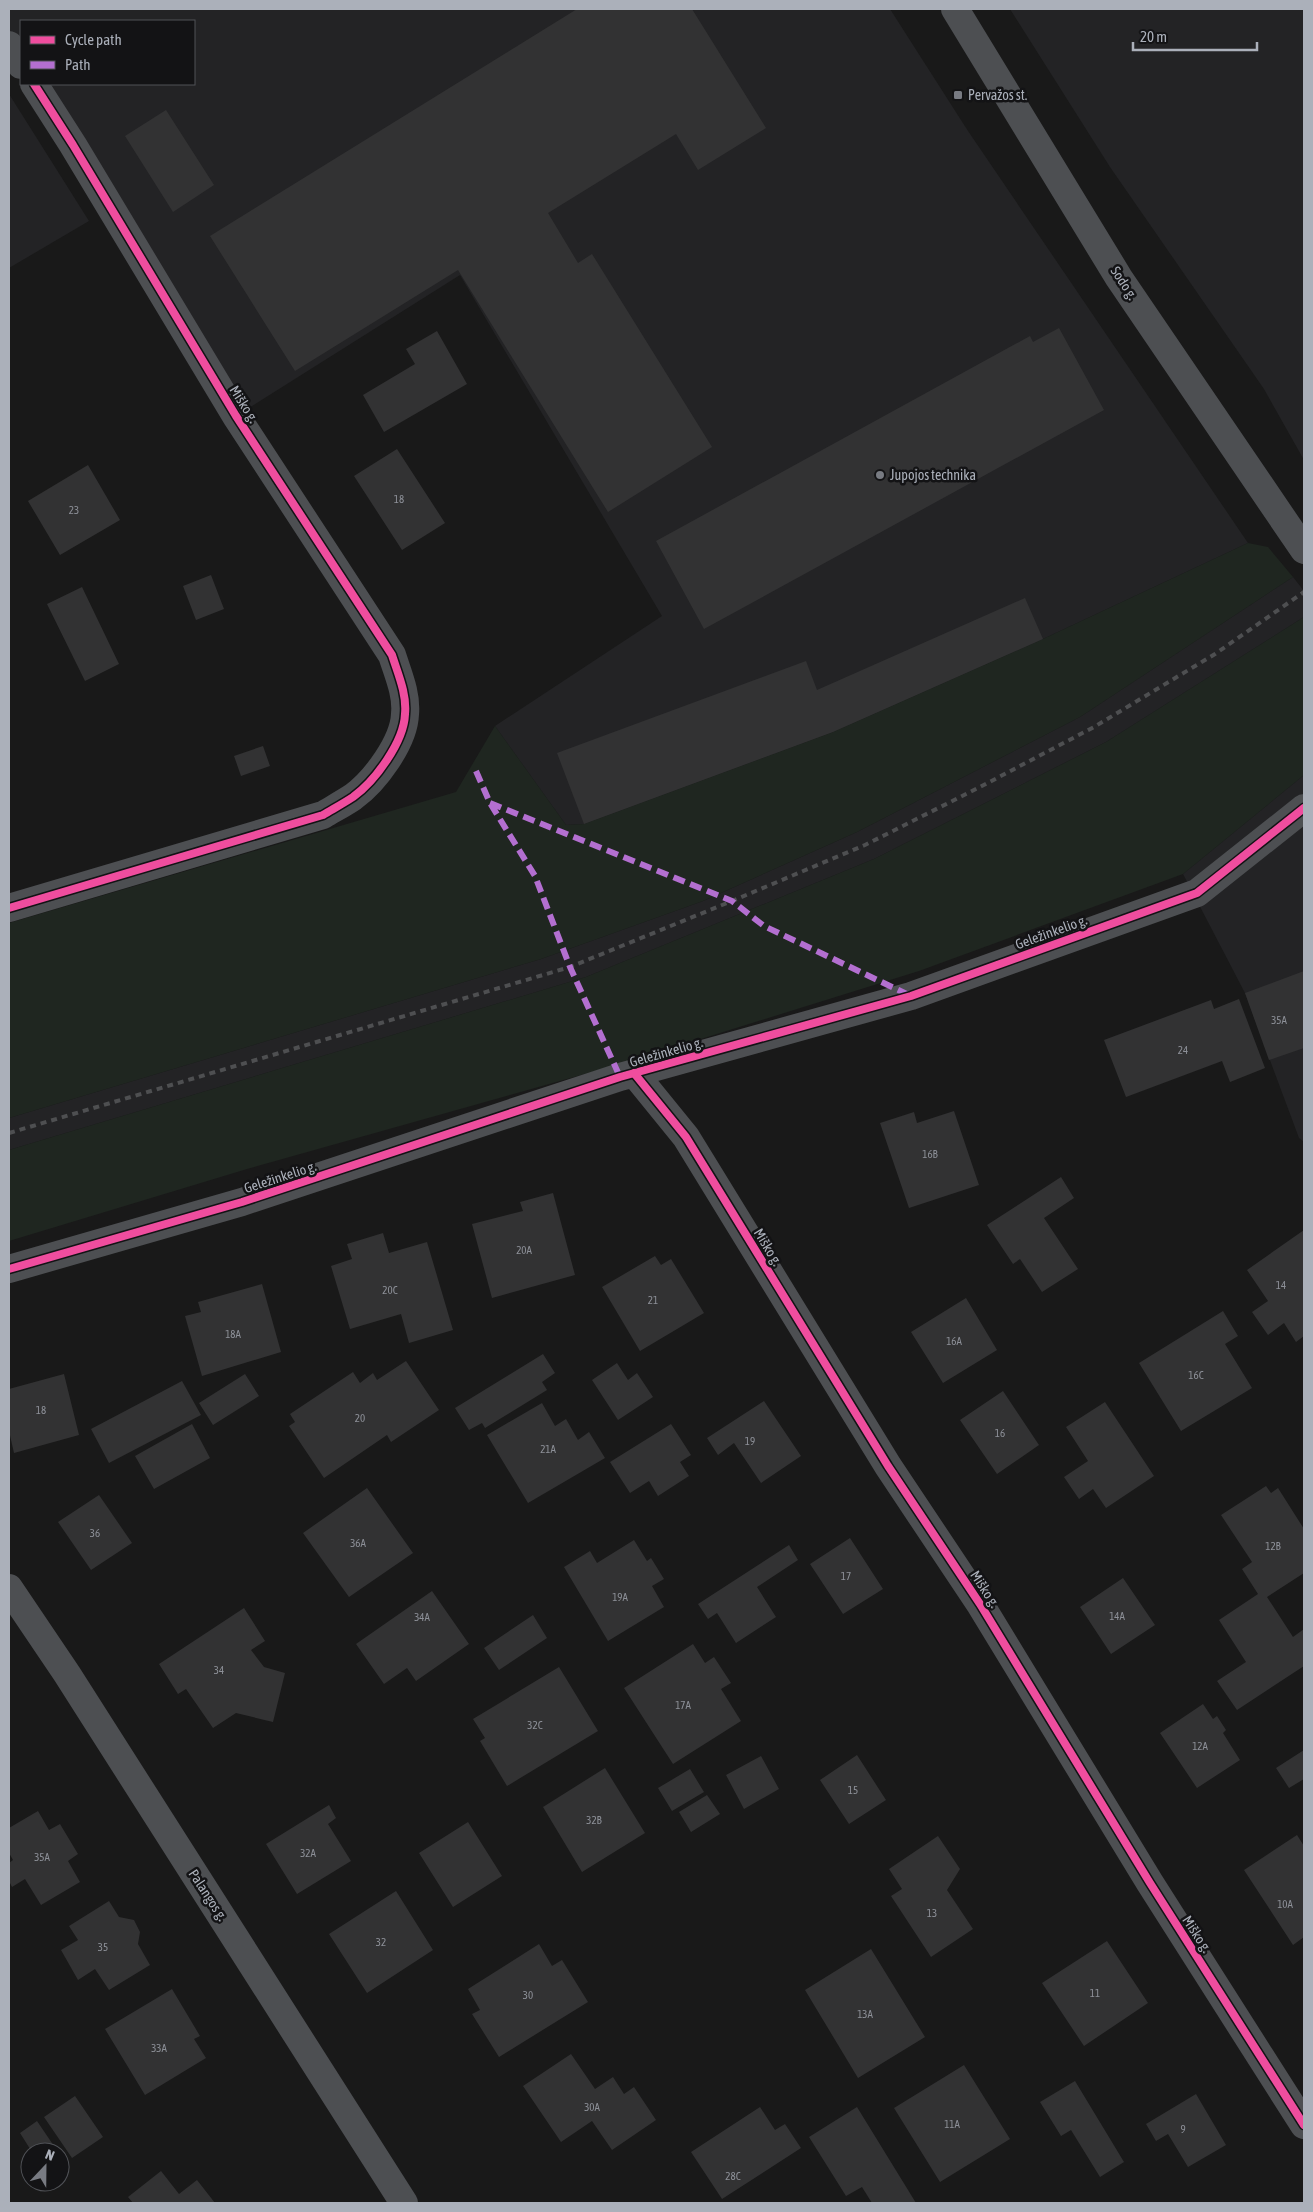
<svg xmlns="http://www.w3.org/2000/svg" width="1313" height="2212" font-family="'Asap Condensed',sans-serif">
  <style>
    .built { fill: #232325 }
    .green { fill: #1f2620 }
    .building { fill: #323233 }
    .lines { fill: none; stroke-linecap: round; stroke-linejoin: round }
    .minor { stroke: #4d4f52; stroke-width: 28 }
    .rail { stroke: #4e4f51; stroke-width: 4; stroke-dasharray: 6 5; stroke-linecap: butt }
    .quiet { stroke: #b36fd0; stroke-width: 6; stroke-dasharray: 12 6; stroke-linecap: butt }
    .cycleway-casing { stroke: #131315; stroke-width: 11 }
    .cycleway { stroke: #ef4d9e; stroke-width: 8 }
    .poi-dot { fill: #787b82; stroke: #131315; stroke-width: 2 }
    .labels { text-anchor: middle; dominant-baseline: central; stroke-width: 5; stroke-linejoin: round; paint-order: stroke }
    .number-label { font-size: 11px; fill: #8d9098 }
    .poi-label { font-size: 14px; fill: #abb0ba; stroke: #131315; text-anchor: start }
    .street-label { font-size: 14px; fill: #abb0ba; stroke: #131315 }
  </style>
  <rect width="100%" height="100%" fill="#191919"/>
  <path class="built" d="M 9,9 L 890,9 L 968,131 L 1248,543 L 1043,639 L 833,732 L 584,824 L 566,825 L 495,726 L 662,616 L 460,275 L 236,416 L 34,84 L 194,84 L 194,21 L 21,21 L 21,65 L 9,45 Z
    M 1010,9 L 1304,9 L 1304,460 L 1264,389 L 1110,167 Z
    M 9,94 L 89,221 L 9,268 Z
    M 1293,577 L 1304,591 L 1304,617 L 1106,742 L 874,859 L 586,977 L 9,1150 L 9,1118 L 541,959 L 703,901 L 857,832 L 1080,717 Z
    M 1304,775 L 1304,1142 L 1299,1138 L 1245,993 L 1183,874 Z"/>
  <path class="green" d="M 1248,543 L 1268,547 L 1293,577 L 1080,717 L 857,832 L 703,901 L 541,959 L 9,1118 L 9,923 L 456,792 L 495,726 L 566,825 L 584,824 L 833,732 L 1043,639 Z
    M 1304,617 L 1304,775 L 1183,874 L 919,971 L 624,1063 L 247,1169 L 9,1241 L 9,1150 L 586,977 L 874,859 L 1106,742 Z"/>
  <path class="building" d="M 577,9 L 692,9 L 766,128 L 698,170 L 676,134 L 548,213 L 578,263 L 592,254 L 712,447 L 608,512 L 458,270 L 295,371 L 210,236 Z
    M 166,110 L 214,185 L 173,212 L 125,136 Z
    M 1059,328 L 1104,410 L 704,629 L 656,541 L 1030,336 L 1033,342 Z
    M 437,331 L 467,384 L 384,432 L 363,395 L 415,364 L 406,349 Z
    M 397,449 L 445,523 L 402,550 L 354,476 Z
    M 88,465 L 120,520 L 60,555 L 28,501 Z
    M 211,575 L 224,609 L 196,620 L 183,586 Z
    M 82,587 L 119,664 L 85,681 L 47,604 Z
    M 1025,598 L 1043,639 L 833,732 L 584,824 L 557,753 L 806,661 L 817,690 Z
    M 263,746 L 270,766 L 241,776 L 234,756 Z
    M 1304,971 L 1304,1048 L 1269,1060 L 1245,993 Z
    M 1239,999 L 1265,1068 L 1230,1082 L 1222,1061 L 1126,1097 L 1104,1040 L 1211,1000 L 1214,1009 Z
    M 954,1111 L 979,1185 L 909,1208 L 880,1123 L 914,1112 L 917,1123 Z
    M 1061,1177 L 1074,1198 L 1044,1218 L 1078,1269 L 1042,1292 L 1020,1259 L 1013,1264 L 987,1225 Z
    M 553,1193 L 575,1275 L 492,1298 L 472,1224 L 523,1211 L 520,1202 Z
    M 1304,1230 L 1304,1336 L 1296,1342 L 1284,1323 L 1268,1335 L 1252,1312 L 1268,1301 L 1247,1270 Z
    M 383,1233 L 389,1253 L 427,1242 L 453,1330 L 409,1343 L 401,1314 L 350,1329 L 331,1266 L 352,1259 L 347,1244 Z
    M 655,1256 L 661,1265 L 671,1259 L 704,1313 L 640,1351 L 602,1287 Z
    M 262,1284 L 281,1352 L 202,1376 L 185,1316 L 201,1312 L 198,1302 Z
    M 966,1298 L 997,1350 L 943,1383 L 911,1332 Z
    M 1223,1311 L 1238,1336 L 1225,1344 L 1252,1388 L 1181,1431 L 1139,1363 Z
    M 543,1354 L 555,1373 L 542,1382 L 547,1390 L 485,1428 L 482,1423 L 469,1430 L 455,1408 Z
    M 406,1361 L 439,1410 L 391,1442 L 387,1435 L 324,1478 L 289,1426 L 295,1422 L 290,1414 L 353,1372 L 360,1383 L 373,1373 L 377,1380 Z
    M 617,1363 L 628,1380 L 637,1373 L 653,1397 L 618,1420 L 592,1380 Z
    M 64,1374 L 79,1435 L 14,1453 L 9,1431 L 9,1389 Z
    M 245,1374 L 259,1396 L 213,1425 L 199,1403 Z
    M 182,1381 L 201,1415 L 109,1463 L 91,1429 Z
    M 1003,1391 L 1039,1445 L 997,1474 L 960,1420 Z
    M 764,1401 L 801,1456 L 761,1483 L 734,1443 L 718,1455 L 707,1438 Z
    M 1105,1402 L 1154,1476 L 1106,1508 L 1093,1489 L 1079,1499 L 1064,1477 L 1088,1461 L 1066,1427 Z
    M 542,1403 L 555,1426 L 566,1419 L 578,1440 L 589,1432 L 605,1458 L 528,1503 L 487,1435 Z
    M 192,1424 L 210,1458 L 154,1489 L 135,1456 Z
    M 671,1424 L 691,1455 L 680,1462 L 689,1476 L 658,1496 L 649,1481 L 630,1493 L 610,1462 Z
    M 1266,1486 L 1271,1493 L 1278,1488 L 1304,1529 L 1304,1573 L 1267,1597 L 1293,1637 L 1304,1629 L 1304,1666 L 1237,1710 L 1217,1681 L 1246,1662 L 1219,1620 L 1258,1594 L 1242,1569 L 1252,1562 L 1221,1515 Z
    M 367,1488 L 413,1553 L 349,1597 L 303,1533 Z
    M 99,1495 L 132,1543 L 91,1570 L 58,1522 Z
    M 850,1538 L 883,1589 L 843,1614 L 810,1564 Z
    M 634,1540 L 647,1561 L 651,1558 L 664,1579 L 652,1586 L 664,1607 L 608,1641 L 564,1567 L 590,1551 L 597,1563 Z
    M 789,1545 L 798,1560 L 757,1587 L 776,1617 L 736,1643 L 717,1613 L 708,1619 L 698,1604 Z
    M 1123,1578 L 1155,1625 L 1111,1654 L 1080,1607 Z
    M 432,1591 L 469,1644 L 416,1681 L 407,1668 L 384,1684 L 356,1644 Z
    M 244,1608 L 265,1641 L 251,1650 L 264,1667 L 285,1673 L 273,1722 L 236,1713 L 213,1728 L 186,1689 L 178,1694 L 159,1664 Z
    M 533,1615 L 547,1638 L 499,1670 L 484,1648 Z
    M 693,1644 L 705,1663 L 714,1657 L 731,1683 L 721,1689 L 741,1721 L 673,1764 L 624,1688 Z
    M 559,1667 L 598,1731 L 507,1786 L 480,1741 L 485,1738 L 473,1719 Z
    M 1203,1704 L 1213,1719 L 1217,1716 L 1226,1730 L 1223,1733 L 1240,1760 L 1197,1788 L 1160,1733 Z
    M 1304,1750 L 1304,1779 L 1289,1788 L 1276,1768 Z
    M 857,1755 L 886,1800 L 849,1824 L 820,1780 Z
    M 761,1756 L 779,1789 L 744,1809 L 726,1775 Z
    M 605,1768 L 645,1833 L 582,1872 L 543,1807 Z
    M 690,1769 L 704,1792 L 672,1811 L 658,1788 Z
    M 707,1795 L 720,1814 L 691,1832 L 679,1812 Z
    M 329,1805 L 336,1818 L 328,1824 L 351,1861 L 297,1894 L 266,1844 Z
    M 38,1811 L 49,1830 L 60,1824 L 78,1854 L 68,1861 L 80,1882 L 41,1905 L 25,1879 L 12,1887 L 9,1881 L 9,1863 L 13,1860 L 9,1853 L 9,1828 Z
    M 468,1822 L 502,1876 L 453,1907 L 419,1853 Z
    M 1297,1835 L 1304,1846 L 1304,1937 L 1293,1945 L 1244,1870 Z
    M 938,1836 L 960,1869 L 947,1890 L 973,1929 L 931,1957 L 891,1896 L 902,1889 L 889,1869 Z
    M 396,1891 L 433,1950 L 367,1993 L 329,1934 Z
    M 109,1901 L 119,1917 L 134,1920 L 140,1932 L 138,1944 L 150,1965 L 109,1990 L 95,1969 L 78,1980 L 61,1950 L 78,1940 L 69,1926 Z
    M 1107,1941 L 1148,2003 L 1084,2046 L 1042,1983 Z
    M 539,1944 L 552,1966 L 562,1960 L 588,2002 L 499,2057 L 472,2014 L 480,2010 L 468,1989 Z
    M 871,1949 L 925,2037 L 858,2078 L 805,1990 Z
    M 172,1989 L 200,2036 L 194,2039 L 206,2058 L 145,2095 L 105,2029 Z
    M 571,2054 L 595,2089 L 613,2077 L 624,2094 L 634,2087 L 656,2120 L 612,2150 L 592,2121 L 561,2142 L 523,2086 Z
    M 964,2065 L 1010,2139 L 940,2182 L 894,2108 Z
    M 1075,2081 L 1124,2162 L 1100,2177 L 1071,2130 L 1061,2136 L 1040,2102 Z
    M 1196,2094 L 1226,2145 L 1188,2167 L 1168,2134 L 1156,2141 L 1146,2124 Z
    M 75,2096 L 103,2137 L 72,2158 L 44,2117 Z
    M 760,2107 L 775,2130 L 785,2124 L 801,2148 L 722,2199 L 691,2152 Z
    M 857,2107 L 916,2203 L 872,2203 L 862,2187 L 846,2196 L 809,2137 Z
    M 37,2121 L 58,2152 L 32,2152 L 20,2133 Z
    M 60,2154 L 68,2166 L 60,2172 Z
    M 161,2171 L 179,2194 L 197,2180 L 215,2203 L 133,2203 L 128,2197 Z"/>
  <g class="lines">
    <path class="minor" d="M 955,9 L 1119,278 L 1304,550
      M 9,45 L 21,65
      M 9,908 L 323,815 C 333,809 344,803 353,797 C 375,781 404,742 405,714 C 407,694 398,674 392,655 L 236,416 L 73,145 L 34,84
      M 634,1073 L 686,1137 L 888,1466 L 980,1604 L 1150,1883 L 1304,2125
      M 9,1269 L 242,1202 L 620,1077 L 911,996 L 1197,893 L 1304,808
      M 9,1588 L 67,1674 L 404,2203"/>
    <path class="rail" d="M 9,1133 L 570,967 L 732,901 L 865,845 L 980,787 L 1094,727 L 1215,654 L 1304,592"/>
    <path class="quiet" d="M 476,771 L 490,803 L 535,876 L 570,967 L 620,1077
      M 490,803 L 732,901 L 764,926 L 911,996"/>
    <defs>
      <path id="cycleway" d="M 9,908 L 323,815 C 333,809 344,803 353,797 C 375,781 404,742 405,714 C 407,694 398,674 392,655 L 236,416 L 73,145 L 34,84
        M 634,1073 L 686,1137 L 888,1466 L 980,1604 L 1150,1883 L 1304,2125
        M 9,1269 L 242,1202 L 620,1077 L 911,996 L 1197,893 L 1304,808"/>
    </defs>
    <use href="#cycleway" class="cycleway-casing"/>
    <use href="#cycleway" class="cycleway"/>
  </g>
  <g class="poi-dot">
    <rect x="953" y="90" width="10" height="10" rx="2.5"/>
    <circle cx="880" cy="475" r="5"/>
  </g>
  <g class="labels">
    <g class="number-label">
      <text x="399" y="499">18</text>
      <text x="74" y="510">23</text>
      <text x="1279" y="1020">35A</text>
      <text x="1183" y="1050">24</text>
      <text x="930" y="1154">16B</text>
      <text x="524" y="1250">20A</text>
      <text x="1281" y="1285">14</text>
      <text x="390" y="1290">20C</text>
      <text x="653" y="1300">21</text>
      <text x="233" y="1334">18A</text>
      <text x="954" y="1341">16A</text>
      <text x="1196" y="1375">16C</text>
      <text x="41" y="1410">18</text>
      <text x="360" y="1418">20</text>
      <text x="1000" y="1433">16</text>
      <text x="750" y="1441">19</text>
      <text x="548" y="1449">21A</text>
      <text x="95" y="1533">36</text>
      <text x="358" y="1543">36A</text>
      <text x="1273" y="1546">12B</text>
      <text x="846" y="1576">17</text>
      <text x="620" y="1597">19A</text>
      <text x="1117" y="1616">14A</text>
      <text x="422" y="1617">34A</text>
      <text x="219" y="1670">34</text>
      <text x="683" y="1705">17A</text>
      <text x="535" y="1725">32C</text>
      <text x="1200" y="1746">12A</text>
      <text x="853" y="1790">15</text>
      <text x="594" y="1820">32B</text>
      <text x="308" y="1853">32A</text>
      <text x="42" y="1857">35A</text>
      <text x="1285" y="1904">10A</text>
      <text x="932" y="1913">13</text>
      <text x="381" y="1942">32</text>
      <text x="103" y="1947">35</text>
      <text x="1095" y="1993">11</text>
      <text x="528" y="1995">30</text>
      <text x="865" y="2014">13A</text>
      <text x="159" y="2048">33A</text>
      <text x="592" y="2107">30A</text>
      <text x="952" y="2124">11A</text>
      <text x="1183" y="2129">9</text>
      <text x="733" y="2176">28C</text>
    </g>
    <g class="poi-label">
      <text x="968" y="95">Pervažos st.</text>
      <text x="890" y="475">Jupojos technika</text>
    </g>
    <g class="street-label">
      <text transform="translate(1124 283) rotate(57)">Sodo g.</text>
      <text transform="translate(244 404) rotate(58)">Miško g.</text>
      <text transform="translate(1051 932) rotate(-20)">Geležinkelio g.</text>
      <text transform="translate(666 1052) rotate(-16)">Geležinkelio g.</text>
      <text transform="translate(280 1177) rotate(-18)">Geležinkelio g.</text>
      <text transform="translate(768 1247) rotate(59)">Miško g.</text>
      <text transform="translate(985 1589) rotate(57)">Miško g.</text>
      <text transform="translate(208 1895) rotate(57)">Palangos g.</text>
      <text transform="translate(1197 1934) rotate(57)">Miško g.</text>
    </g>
  </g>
  <rect width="1313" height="2212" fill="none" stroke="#abb0ba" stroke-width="20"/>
  <rect x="20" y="20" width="175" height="65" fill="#131315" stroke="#505257"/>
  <rect x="30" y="36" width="25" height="8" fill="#ef4d9e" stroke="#505257"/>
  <text x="65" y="45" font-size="15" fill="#abb0ba">Cycle path</text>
  <rect x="30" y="61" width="25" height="8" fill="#b36fd0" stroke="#505257"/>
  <text x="65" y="70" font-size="15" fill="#abb0ba">Path</text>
  <g transform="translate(45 2167) rotate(22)"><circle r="24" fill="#131315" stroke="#505257"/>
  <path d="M0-4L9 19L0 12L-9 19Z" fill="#787b82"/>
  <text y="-8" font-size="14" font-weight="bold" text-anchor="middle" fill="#abb0ba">N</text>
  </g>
  <path d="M1133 42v8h124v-8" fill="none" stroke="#abb0ba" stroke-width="2.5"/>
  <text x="1140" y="42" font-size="15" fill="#abb0ba" stroke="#131315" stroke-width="4" paint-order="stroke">20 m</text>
</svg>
